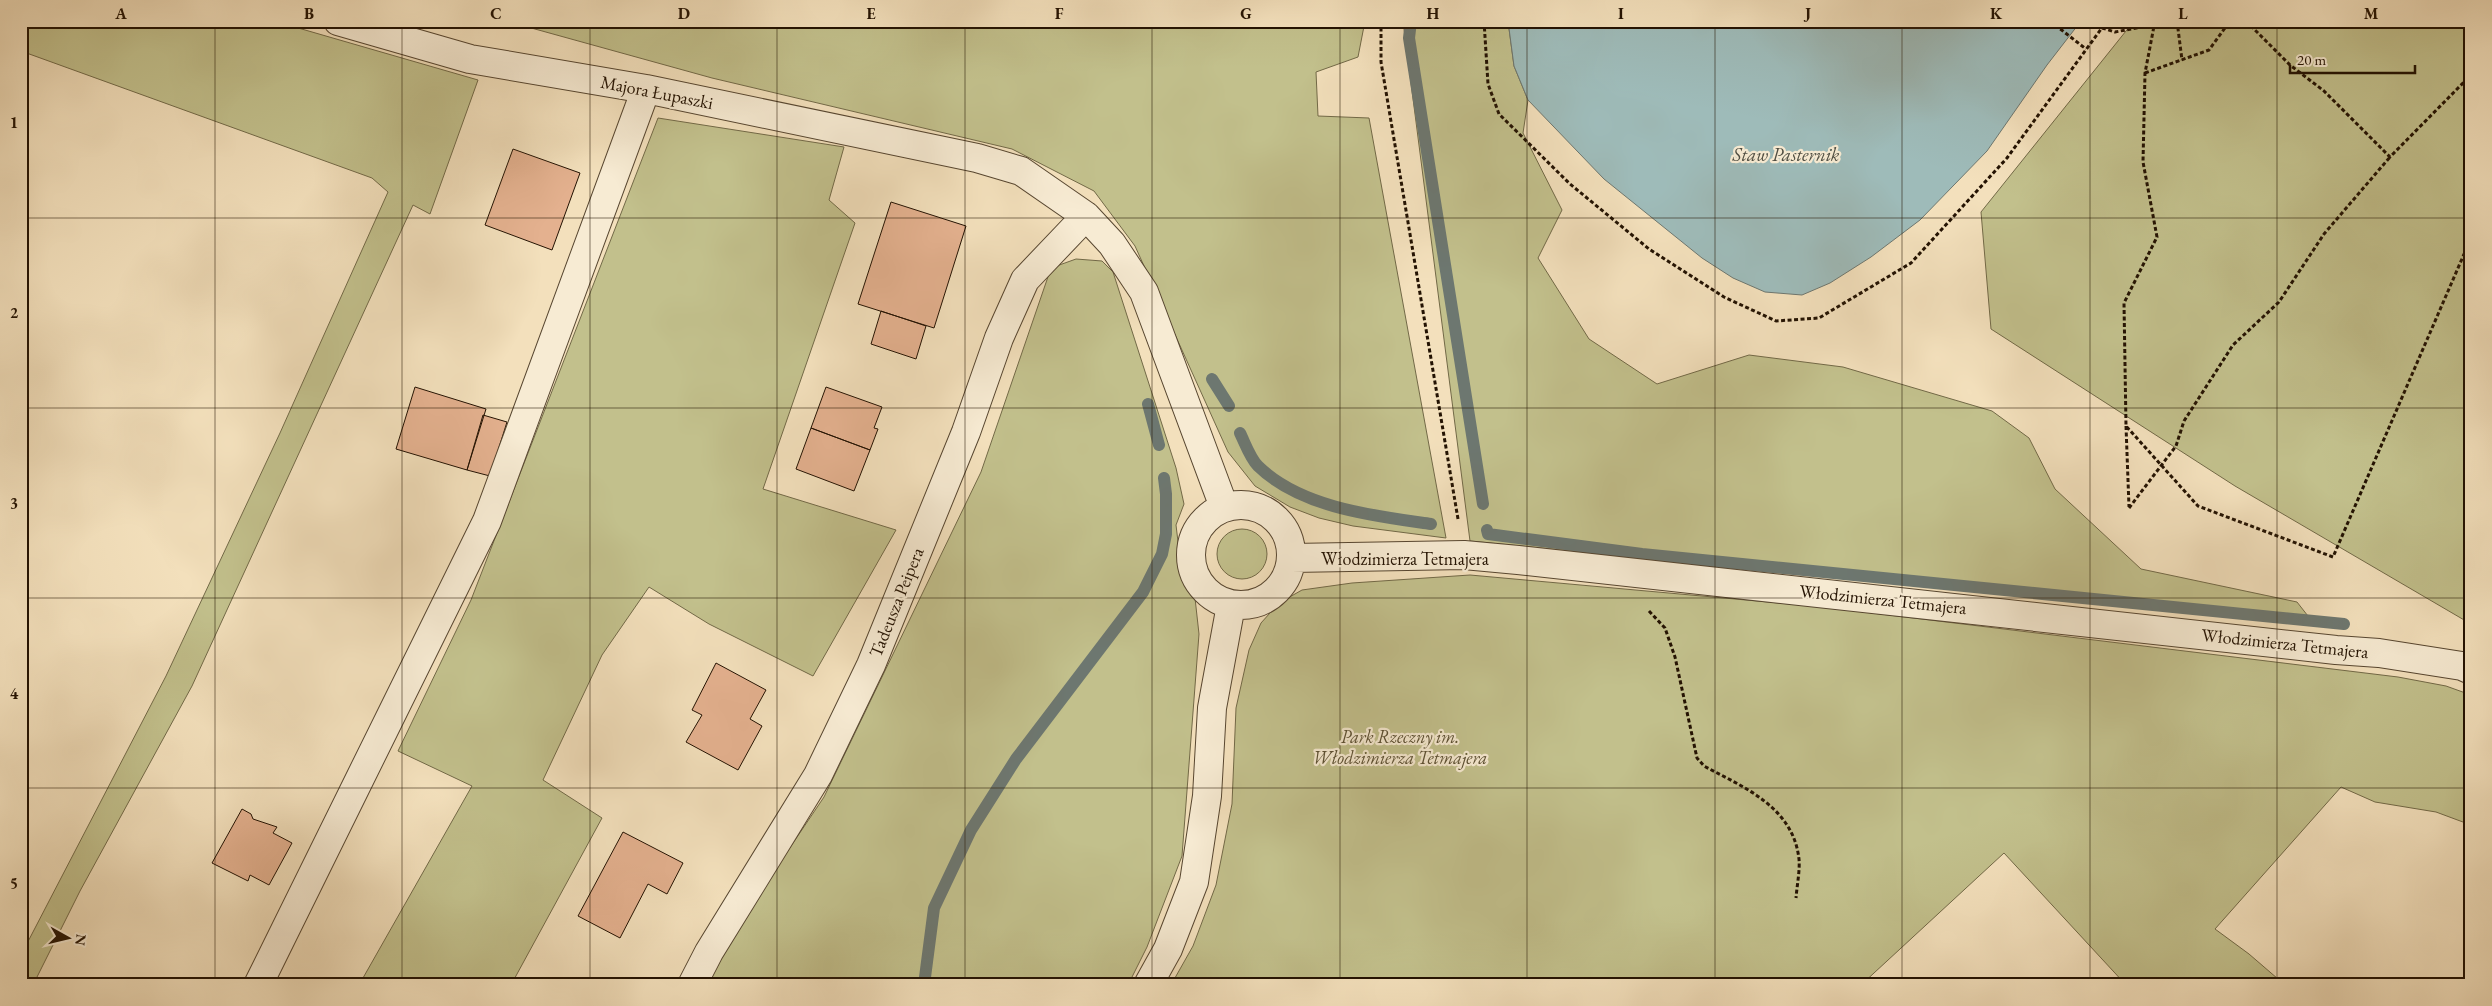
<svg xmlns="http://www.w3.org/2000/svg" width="2492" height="1006" font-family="'EB Garamond',serif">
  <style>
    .green { fill: #c2c08c; stroke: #726947 }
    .water { fill: #9ebbb9; stroke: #6d7770 }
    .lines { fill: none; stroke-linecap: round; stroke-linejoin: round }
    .stream { stroke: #6d7770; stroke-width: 12 }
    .building { fill: #e4b18f; stroke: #231202 }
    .minor-casing { stroke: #574630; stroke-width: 30 }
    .path { stroke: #231202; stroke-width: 3; stroke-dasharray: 4 2.5; stroke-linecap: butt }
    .minor { stroke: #f7ebd3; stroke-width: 28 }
    .grid { fill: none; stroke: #231202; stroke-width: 1; stroke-opacity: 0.55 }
    .labels { text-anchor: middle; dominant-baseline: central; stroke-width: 4.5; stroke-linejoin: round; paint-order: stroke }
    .street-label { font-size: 18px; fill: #231202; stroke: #f7ebd3 }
    .park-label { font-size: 18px; font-style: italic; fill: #5b4f32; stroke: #f7ebd3 }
    .water-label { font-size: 19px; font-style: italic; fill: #4e4d42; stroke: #f7ebd3 }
    .neatline { fill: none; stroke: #231202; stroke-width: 2 }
    .grid-label { font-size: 16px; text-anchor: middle; font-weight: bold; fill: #231202 }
  </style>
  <rect width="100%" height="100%" fill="#f3e0bc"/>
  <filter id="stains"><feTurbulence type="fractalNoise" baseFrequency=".004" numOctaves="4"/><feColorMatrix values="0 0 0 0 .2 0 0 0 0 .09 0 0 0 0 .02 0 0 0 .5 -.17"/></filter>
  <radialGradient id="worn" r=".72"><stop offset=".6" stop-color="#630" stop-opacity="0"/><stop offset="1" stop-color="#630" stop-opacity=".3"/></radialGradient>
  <path class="green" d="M 21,21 L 274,21 L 478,80 L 430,214 L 413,205 L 192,686 L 80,891 L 33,985 L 21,985 L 21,955 L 166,676 L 280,433 L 388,192 L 372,178 L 21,51 Z
    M 506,21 L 1365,21 L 1358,57 L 1316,72 L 1318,116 L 1369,118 L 1446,538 L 1353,526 L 1319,518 L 1290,507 L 1255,486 L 1228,452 L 1135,246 L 1094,191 L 1012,149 L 712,78 Z
    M 1403,21 L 1508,21 L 1514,66 L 1528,100 L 1523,133 L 1562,210 L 1538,258 L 1589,339 L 1657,384 L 1749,355 L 1843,367 L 1992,411 L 2029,438 L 2055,489 L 2141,569 L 2297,602 L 2315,625 L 1470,541 Z
    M 2134,21 L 2471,21 L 2471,624 L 2235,486 L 1991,329 L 1981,212 Z
    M 658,118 L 844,147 L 829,200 L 855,223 L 763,489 L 896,530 L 813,676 L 709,624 L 649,587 L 602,655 L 543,780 L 602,818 L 511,985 L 359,985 L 472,786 L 398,751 L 471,600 Z
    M 1076,259 L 1102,261 L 1113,272 L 1176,468 L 1184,504 L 1176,525 L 1182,575 L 1195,598 L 1199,634 L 1182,856 L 1147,947 L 1128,985 L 702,985 L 733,932 L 824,797 L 981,472 L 1051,268 Z
    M1217 554a25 25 0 1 1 50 0a25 25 0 1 1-50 0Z
    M 1470,575 L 1823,607 L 2398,677 L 2446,686 L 2471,695 L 2471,825 L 2436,812 L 2375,802 L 2341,787 L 2215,929 L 2249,954 L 2285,985 L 2126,985 L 2004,853 L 1861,985 L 1171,985 L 1193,946 L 1216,885 L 1232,804 L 1236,708 L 1249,650 L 1261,623 L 1279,603 L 1302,590 L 1352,583 Z"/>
  <path class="water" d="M 1508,21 L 2081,21 L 2047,65 L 1987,151 L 1920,220 L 1871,257 L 1830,283 L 1802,295 L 1765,292 L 1733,278 L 1702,258 L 1604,179 L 1528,100 L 1514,66 Z"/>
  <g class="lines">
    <path class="stream" d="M 1411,21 L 1409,38 L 1483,504
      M 1212,379 L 1229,406
      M 1148,404 L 1159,445
      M 1240,433 C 1245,443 1250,458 1258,466 C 1301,508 1375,516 1431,524
      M 1487,530 L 1488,534 L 1642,554 L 2344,624
      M 728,985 L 729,984
      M 924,985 L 934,908 L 971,830 L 1016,759 L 1143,592 L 1162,554 L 1166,534 L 1166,494 L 1164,478"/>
  </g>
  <path class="building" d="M 513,149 L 580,173 L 552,250 L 485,225 Z
    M 891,202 L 966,226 L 934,328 L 858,304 Z
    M 881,311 L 926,326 L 916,359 L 871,344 Z
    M 415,387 L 486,409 L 467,470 L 396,449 Z
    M 826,387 L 882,407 L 874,428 L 878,429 L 870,450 L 811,428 Z
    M 483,415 L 507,422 L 490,476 L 467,470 Z
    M 811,428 L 870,450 L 854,491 L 796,469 Z
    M 716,663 L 766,690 L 750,719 L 762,726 L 738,770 L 686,742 L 702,715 L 692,710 Z
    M 242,809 L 251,814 L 253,819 L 277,827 L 273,833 L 292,843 L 269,885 L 250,875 L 248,881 L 212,863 Z
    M 623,832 L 683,863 L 667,894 L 648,884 L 620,938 L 578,916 Z"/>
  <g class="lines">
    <defs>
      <path id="minor" d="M 338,21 L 470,59 L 646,89 L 977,158 L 1021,171 L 1086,216 L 1112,244 L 1144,292 L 1224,507
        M1191 555a50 50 0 1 1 100 0a50 50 0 1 1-100 0Z
        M 1292,558 L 1464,555 L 1518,560 L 2336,650 L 2379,653 L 2462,666 L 2471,670
        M 258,985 L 487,521 L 646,89
        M 692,985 L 709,952 L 818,775 L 871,665 L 966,432 L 999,338 L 1025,280 L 1086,216
        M 1148,985 L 1168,949 L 1194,882 L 1207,796 L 1212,708 L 1231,605"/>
    </defs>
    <use href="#minor" class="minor-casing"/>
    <path class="path" d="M 1381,21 L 1381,62 L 1458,519
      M 1484,21 L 1488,84 L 1499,114 L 1570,184 L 1649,249 L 1724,297 L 1776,321 L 1819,318 L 1911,263 L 2007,158 L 2107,21
      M 2050,21 L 2086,49
      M 2155,21 L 2145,73 L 2143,162 L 2157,237 L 2124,303 L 2126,426 L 2198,506 L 2333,557 L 2471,238
      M 2177,21 L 2182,60
      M 2246,21 L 2290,65 L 2324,91 L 2390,157 L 2467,79 L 2471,80
      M 2102,28 L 2115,32 L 2173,21
      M 2145,73 L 2209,50 L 2230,21
      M 2126,426 L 2129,507
      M 2129,508 L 2176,446 L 2184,421 L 2233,345 L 2279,302 L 2324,234 L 2390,157
      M 1649,611 L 1665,628 L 1675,657 L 1697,758 L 1704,766 C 1745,788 1793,807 1799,859 C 1800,871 1797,885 1796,898"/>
    <use href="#minor" class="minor"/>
  </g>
  <path class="grid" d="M 215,21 L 215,985M 402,21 L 402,985M 590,21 L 590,985M 777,21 L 777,985M 965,21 L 965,985M 1152,21 L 1152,985M 1340,21 L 1340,985M 1527,21 L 1527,985M 1715,21 L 1715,985M 1902,21 L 1902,985M 2090,21 L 2090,985M 2277,21 L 2277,985M 21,218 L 2471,218M 21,408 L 2471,408M 21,598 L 2471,598M 21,788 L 2471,788"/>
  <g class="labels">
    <g class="street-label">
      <text transform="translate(657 92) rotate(11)">Majora Łupaszki</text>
      <text x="1405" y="558">Włodzimierza Tetmajera</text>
      <text transform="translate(1883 599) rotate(6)">Włodzimierza Tetmajera</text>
      <text transform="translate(896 602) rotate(-68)">Tadeusza Peipera</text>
      <text transform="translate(2285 643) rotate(6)">Włodzimierza Tetmajera</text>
    </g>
    <g class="park-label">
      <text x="1400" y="736">Park Rzeczny im.<tspan x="1400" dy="21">Włodzimierza Tetmajera</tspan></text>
    </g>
    <g class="water-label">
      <text x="1786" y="154">Staw Pasternik</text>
    </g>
  </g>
  <rect width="2492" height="1006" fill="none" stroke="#f3e0bc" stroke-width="55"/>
  <g transform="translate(68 938) rotate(98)" stroke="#f7ebd3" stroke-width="4" paint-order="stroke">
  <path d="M0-4L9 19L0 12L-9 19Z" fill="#231202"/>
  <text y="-8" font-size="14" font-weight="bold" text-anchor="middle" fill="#231202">N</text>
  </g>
  <path d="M2290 65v8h125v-8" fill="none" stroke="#231202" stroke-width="2.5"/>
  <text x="2297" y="65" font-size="15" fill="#231202" stroke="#f7ebd3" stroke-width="4" paint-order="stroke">20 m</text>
  <rect x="28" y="28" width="2436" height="950" class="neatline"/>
  <g class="grid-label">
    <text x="121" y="19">A</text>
    <text x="309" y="19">B</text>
    <text x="496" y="19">C</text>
    <text x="684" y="19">D</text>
    <text x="871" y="19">E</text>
    <text x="1059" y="19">F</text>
    <text x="1246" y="19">G</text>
    <text x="1433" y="19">H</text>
    <text x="1621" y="19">I</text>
    <text x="1808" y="19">J</text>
    <text x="1996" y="19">K</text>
    <text x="2183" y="19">L</text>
    <text x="2371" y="19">M</text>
    <text x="14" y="128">1</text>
    <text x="14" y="318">2</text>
    <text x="14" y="509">3</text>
    <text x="14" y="699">4</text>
    <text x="14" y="889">5</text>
  </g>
  <rect width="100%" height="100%" filter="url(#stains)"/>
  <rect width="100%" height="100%" fill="url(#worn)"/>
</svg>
